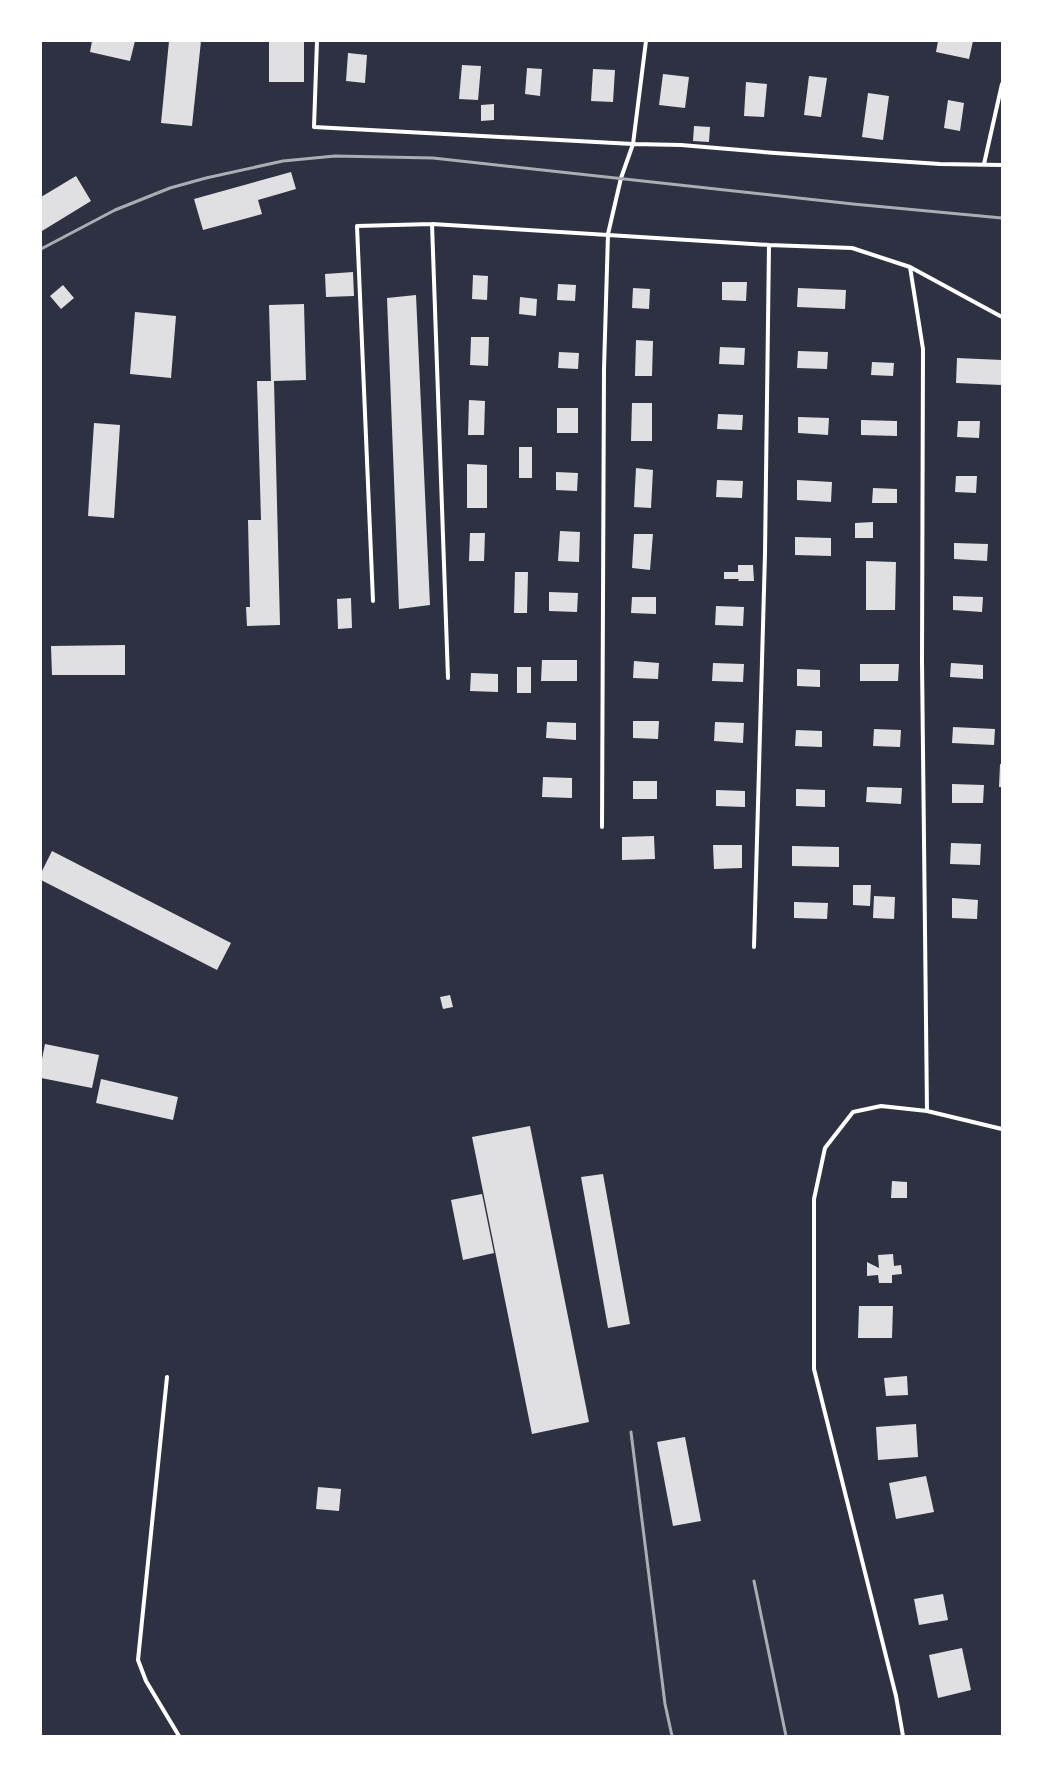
<svg xmlns="http://www.w3.org/2000/svg" width="1043" height="1777" font-family="'IBM Plex Sans',sans-serif">
  <style>
    .building { fill: #e0e0e3 }
    .lines { fill: none; stroke-linecap: round; stroke-linejoin: round }
    .minor { stroke: #fff; stroke-width: 4 }
    .rail { stroke: #abadb3; stroke-width: 3 }
  </style>
  <rect width="100%" height="100%" fill="#2d3142"/>
  <path class="building" d="M 92,41 L 135,41 L 130,61 L 90,52 Z
    M 169,41 L 201,41 L 192,126 L 161,123 Z
    M 269,41 L 304,41 L 304,82 L 269,82 Z
    M 938,41 L 973,41 L 969,59 L 936,52 Z
    M 348,53 L 367,55 L 365,83 L 346,81 Z
    M 462,65 L 481,66 L 478,100 L 459,99 Z
    M 527,68 L 542,69 L 540,96 L 525,94 Z
    M 593,69 L 615,70 L 613,102 L 591,101 Z
    M 663,74 L 689,77 L 685,108 L 659,105 Z
    M 809,76 L 827,78 L 821,117 L 804,115 Z
    M 746,82 L 767,84 L 764,117 L 744,116 Z
    M 868,93 L 889,96 L 883,140 L 862,137 Z
    M 948,100 L 964,103 L 960,131 L 944,128 Z
    M 494,104 L 494,120 L 481,121 L 481,105 Z
    M 694,126 L 710,127 L 709,142 L 693,141 Z
    M 291,172 L 296,189 L 258,200 L 262,214 L 203,230 L 194,199 Z
    M 76,176 L 91,201 L 42,231 L 41,197 Z
    M 353,272 L 354,296 L 326,297 L 325,274 Z
    M 473,275 L 488,276 L 487,300 L 472,299 Z
    M 722,282 L 747,282 L 746,301 L 722,300 Z
    M 558,284 L 576,285 L 575,301 L 557,300 Z
    M 63,285 L 74,298 L 61,309 L 50,296 Z
    M 633,288 L 650,289 L 649,309 L 632,308 Z
    M 798,288 L 846,290 L 845,309 L 797,307 Z
    M 416,295 L 430,605 L 399,609 L 387,298 Z
    M 520,297 L 537,299 L 536,316 L 519,314 Z
    M 304,304 L 306,380 L 274,381 L 280,625 L 247,626 L 246,607 L 250,607 L 248,520 L 261,520 L 257,381 L 271,381 L 269,305 Z
    M 135,312 L 176,316 L 171,378 L 130,374 Z
    M 471,337 L 489,337 L 488,366 L 470,365 Z
    M 636,340 L 653,341 L 652,376 L 635,376 Z
    M 720,347 L 745,348 L 744,365 L 719,364 Z
    M 798,351 L 828,352 L 827,369 L 797,368 Z
    M 559,352 L 579,353 L 578,369 L 558,368 Z
    M 957,358 L 1002,360 L 1002,385 L 956,383 Z
    M 872,362 L 894,363 L 893,376 L 871,375 Z
    M 469,400 L 485,401 L 484,435 L 468,435 Z
    M 632,403 L 652,403 L 652,441 L 631,441 Z
    M 557,408 L 578,408 L 578,433 L 557,433 Z
    M 718,414 L 743,415 L 742,430 L 717,429 Z
    M 798,417 L 829,418 L 828,435 L 798,433 Z
    M 861,420 L 897,421 L 897,436 L 861,435 Z
    M 958,421 L 980,421 L 979,438 L 957,437 Z
    M 94,423 L 120,425 L 114,518 L 88,516 Z
    M 519,447 L 532,447 L 532,478 L 519,478 Z
    M 467,464 L 487,465 L 487,508 L 467,508 Z
    M 636,468 L 653,470 L 651,508 L 634,507 Z
    M 556,472 L 578,473 L 577,491 L 556,490 Z
    M 956,476 L 977,476 L 976,493 L 955,492 Z
    M 717,480 L 743,481 L 742,498 L 716,497 Z
    M 797,480 L 832,482 L 831,502 L 797,500 Z
    M 873,488 L 897,489 L 897,503 L 872,503 Z
    M 873,522 L 873,538 L 855,538 L 855,523 Z
    M 560,531 L 580,532 L 579,562 L 558,561 Z
    M 470,533 L 485,533 L 484,561 L 469,561 Z
    M 634,534 L 653,534 L 650,570 L 632,568 Z
    M 795,537 L 831,538 L 831,556 L 795,555 Z
    M 954,543 L 988,544 L 987,561 L 954,559 Z
    M 866,561 L 896,562 L 895,610 L 866,610 Z
    M 738,565 L 753,565 L 754,581 L 738,581 L 739,579 L 724,579 L 724,572 L 738,572 Z
    M 515,572 L 528,572 L 527,613 L 514,613 Z
    M 549,592 L 578,593 L 577,612 L 549,611 Z
    M 953,596 L 983,597 L 982,612 L 953,610 Z
    M 632,597 L 656,597 L 656,614 L 631,613 Z
    M 351,598 L 352,628 L 338,629 L 337,599 Z
    M 716,606 L 744,607 L 743,626 L 715,625 Z
    M 125,645 L 125,675 L 52,675 L 51,646 Z
    M 542,660 L 577,660 L 577,681 L 541,681 Z
    M 634,661 L 659,663 L 658,679 L 633,678 Z
    M 713,663 L 744,664 L 743,682 L 712,681 Z
    M 951,663 L 983,665 L 983,679 L 950,677 Z
    M 860,664 L 899,664 L 898,681 L 860,681 Z
    M 517,667 L 531,667 L 531,693 L 517,693 Z
    M 797,669 L 820,670 L 820,687 L 797,686 Z
    M 471,673 L 498,674 L 498,692 L 470,691 Z
    M 633,721 L 659,721 L 658,739 L 633,738 Z
    M 547,722 L 576,723 L 576,740 L 546,738 Z
    M 715,722 L 744,723 L 743,743 L 714,741 Z
    M 953,727 L 995,729 L 994,745 L 952,743 Z
    M 874,729 L 901,730 L 900,747 L 873,746 Z
    M 796,730 L 822,731 L 822,747 L 795,746 Z
    M 1000,764 L 1002,764 L 1002,787 L 999,787 Z
    M 543,777 L 572,778 L 572,798 L 542,797 Z
    M 633,781 L 657,781 L 657,799 L 633,799 Z
    M 952,784 L 984,785 L 983,803 L 952,803 Z
    M 867,787 L 902,788 L 901,804 L 866,802 Z
    M 796,789 L 825,790 L 825,807 L 796,806 Z
    M 716,790 L 745,791 L 745,807 L 716,806 Z
    M 654,836 L 655,859 L 622,860 L 622,837 Z
    M 951,843 L 981,844 L 980,865 L 950,864 Z
    M 713,845 L 742,845 L 742,868 L 714,869 Z
    M 792,846 L 839,847 L 839,867 L 792,866 Z
    M 52,851 L 231,943 L 217,970 L 41,880 L 41,873 Z
    M 853,885 L 871,885 L 870,906 L 853,905 Z
    M 874,896 L 895,897 L 894,919 L 873,918 Z
    M 952,898 L 978,900 L 977,919 L 952,918 Z
    M 794,902 L 828,903 L 827,919 L 794,918 Z
    M 450,995 L 453,1007 L 443,1009 L 440,997 Z
    M 45,1044 L 99,1055 L 92,1088 L 41,1078 L 41,1064 Z
    M 101,1079 L 178,1097 L 173,1120 L 96,1103 Z
    M 530,1126 L 589,1422 L 532,1434 L 472,1137 Z
    M 603,1174 L 630,1324 L 608,1328 L 581,1177 Z
    M 892,1181 L 907,1182 L 907,1198 L 891,1198 Z
    M 482,1194 L 494,1253 L 463,1260 L 451,1200 Z
    M 893,1254 L 894,1266 L 901,1265 L 902,1274 L 892,1275 L 892,1283 L 879,1283 L 878,1275 L 867,1276 L 867,1262 L 879,1268 L 878,1255 Z
    M 859,1306 L 893,1306 L 892,1338 L 858,1338 Z
    M 907,1376 L 908,1395 L 886,1396 L 884,1378 Z
    M 916,1424 L 918,1457 L 878,1460 L 876,1427 Z
    M 685,1437 L 701,1521 L 673,1526 L 657,1442 Z
    M 926,1476 L 934,1512 L 896,1519 L 889,1483 Z
    M 318,1487 L 341,1489 L 339,1511 L 316,1509 Z
    M 943,1594 L 948,1620 L 919,1625 L 914,1599 Z
    M 962,1648 L 971,1690 L 938,1698 L 929,1655 Z"/>
  <g class="lines">
    <path class="minor" d="M 317,41 L 314,127 L 633,144 L 681,145 L 775,153 L 940,164 L 1002,165
      M 984,164 L 1002,84
      M 432,224 L 448,678
      M 910,267 L 923,349 L 922,661 L 927,1111
      M 373,601 L 357,226 L 432,224 L 769,245 L 852,248 L 910,267 L 1002,317
      M 602,827 L 604,369 L 608,234 L 621,178 L 633,144 L 646,41
      M 754,947 L 765,554 L 769,245
      M 167,1377 L 138,1660 L 146,1681 L 179,1736
      M 903,1736 L 896,1696 L 814,1369 L 814,1199 L 825,1148 L 853,1112 L 881,1106 L 927,1111 L 1002,1129"/>
    <path class="rail" d="M 41,249 L 115,210 L 170,188 L 206,178 L 283,161 L 335,156 L 433,158 L 853,204 L 1002,218
      M 631,1432 L 665,1704 L 672,1736
      M 754,1581 L 786,1736"/>
  </g>
  <rect width="1043" height="1777" fill="none" stroke="#ffffff" stroke-width="84"/>
</svg>
